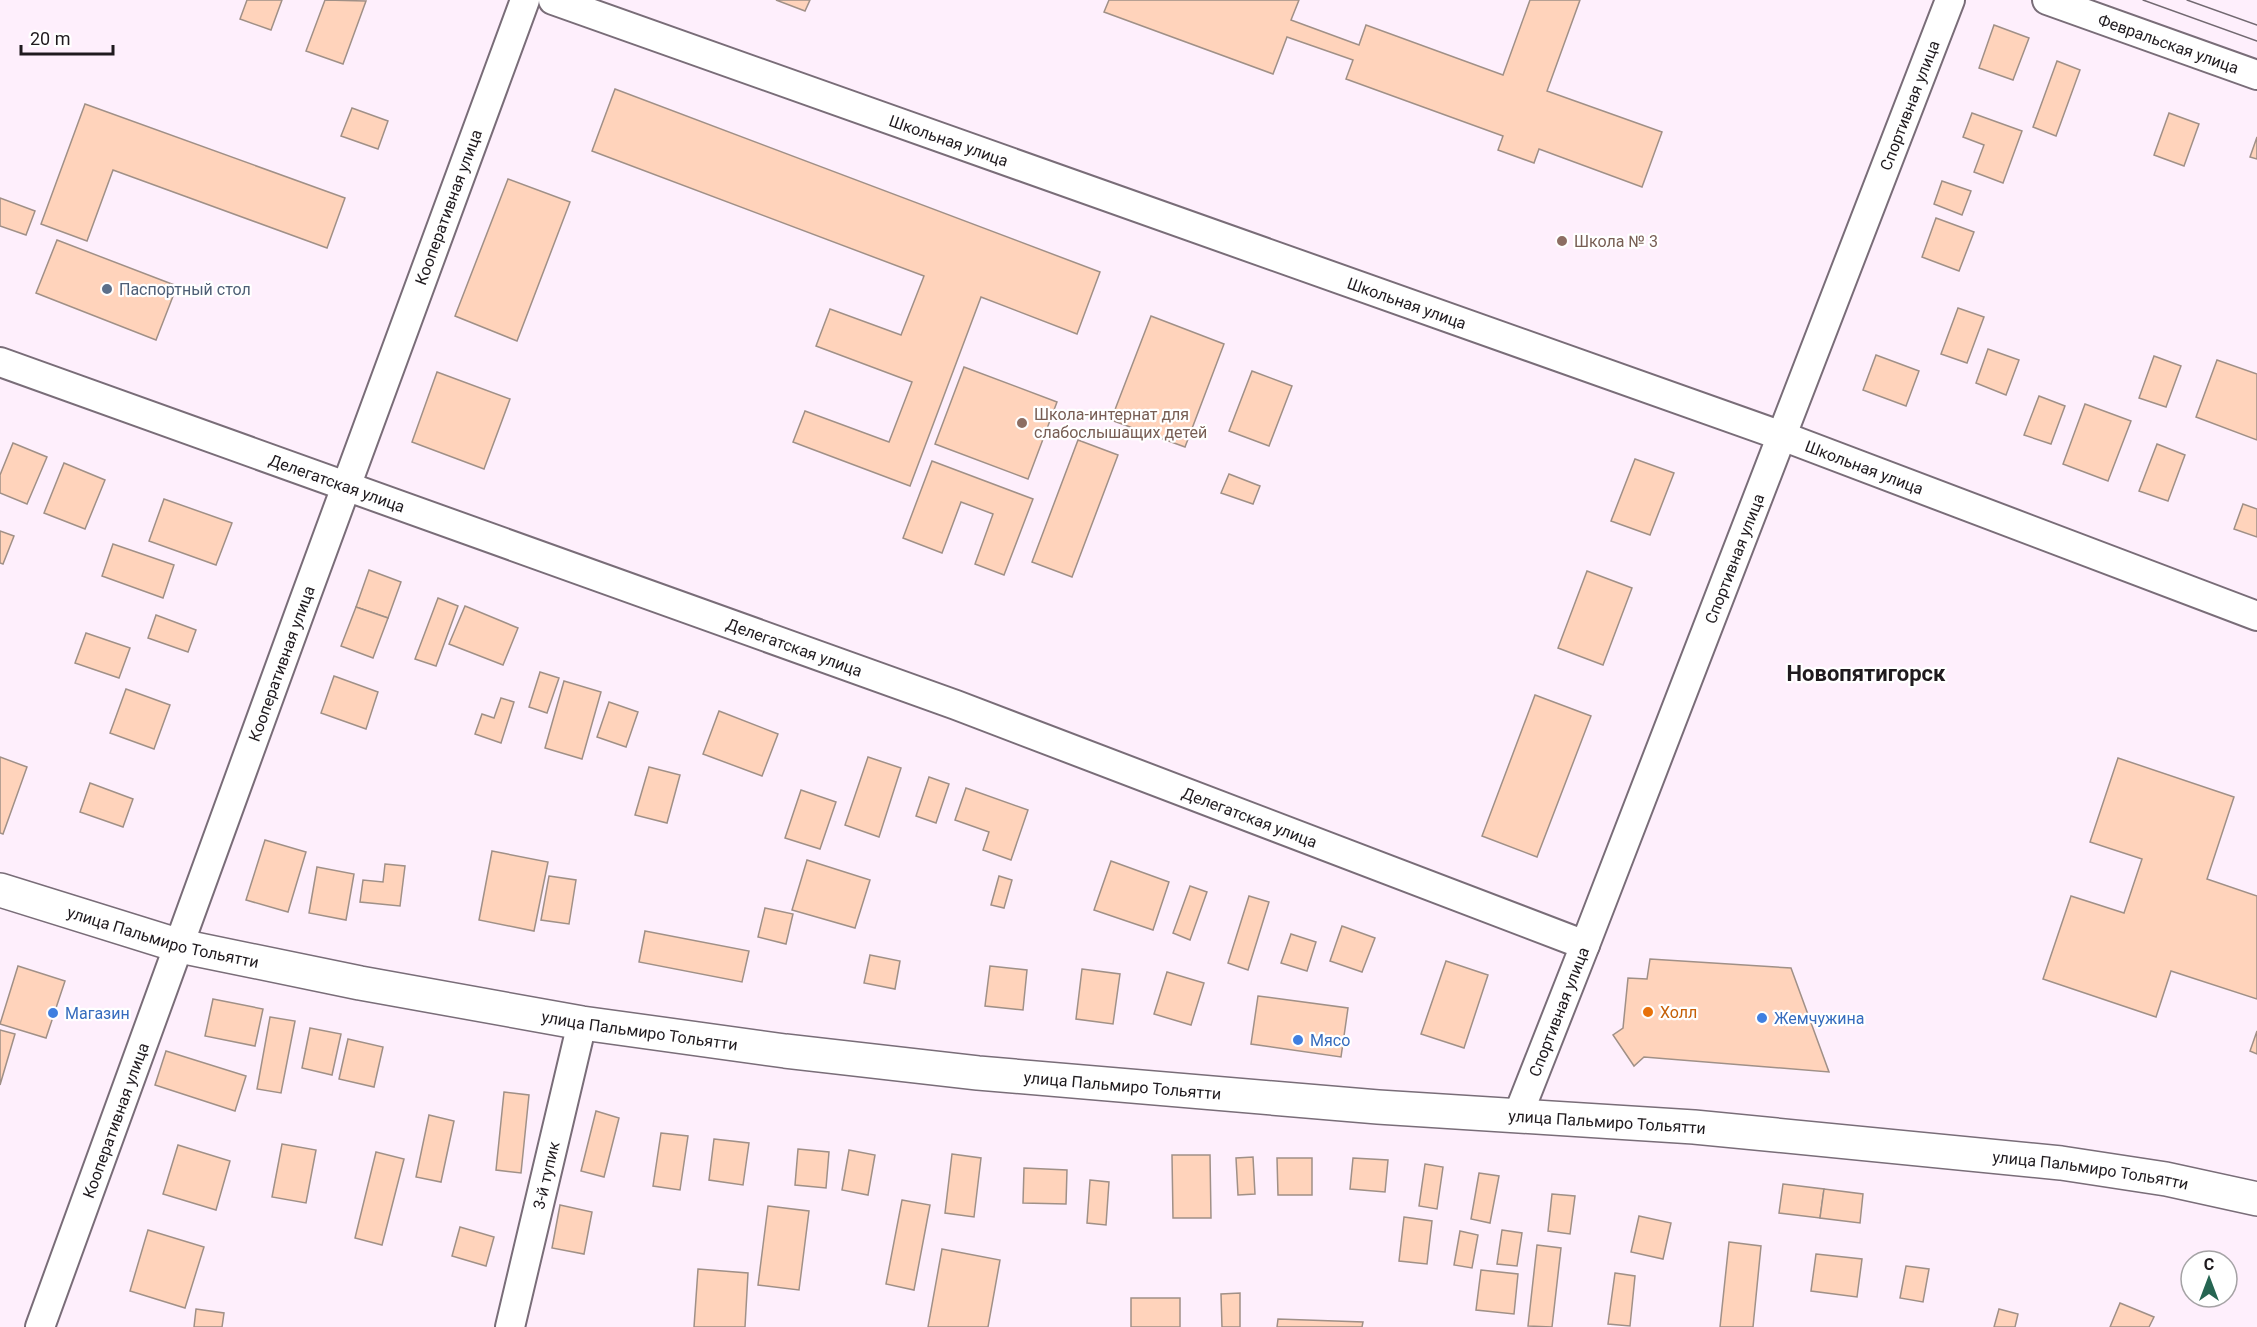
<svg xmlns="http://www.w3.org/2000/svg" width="2257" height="1327" font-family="Roboto,sans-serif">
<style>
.building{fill:#ffd3bb;stroke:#a09087;stroke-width:1.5}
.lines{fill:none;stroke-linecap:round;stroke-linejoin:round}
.minor-casing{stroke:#796d78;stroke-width:32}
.tertiary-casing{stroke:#796d78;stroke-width:36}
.minor{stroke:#fff;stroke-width:28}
.tertiary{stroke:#fff;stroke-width:33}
.tram{stroke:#726971;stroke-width:1.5}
.education-dot{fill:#8d6e63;stroke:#fff;stroke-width:2}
.service-dot{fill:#5c6f8a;stroke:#fff;stroke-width:2}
.food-dot{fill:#e8710a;stroke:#fff;stroke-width:2}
.shop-dot{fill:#3f7fe0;stroke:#fff;stroke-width:2}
.labels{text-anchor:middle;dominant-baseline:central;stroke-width:4.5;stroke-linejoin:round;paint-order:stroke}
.street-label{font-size:16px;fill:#1f1a1e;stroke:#fff}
.education-label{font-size:16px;fill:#785e54;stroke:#fff;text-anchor:start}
.service-label{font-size:16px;fill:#4e5e75;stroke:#fff;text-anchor:start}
.food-label{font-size:16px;fill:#c56008;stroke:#fff;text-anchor:start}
.shop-label{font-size:16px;fill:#366cbe;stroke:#fff;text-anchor:start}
.district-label{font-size:22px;font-weight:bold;fill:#1f1a1e;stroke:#fff}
</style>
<rect width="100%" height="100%" fill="#feeffc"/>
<!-- building -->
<g class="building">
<path d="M247,0h35l-11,30 -31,-11z"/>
<path d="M325,0l41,1 -23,63 -37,-13z"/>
<path d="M776,0h34l-5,11z"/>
<path d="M1109,0h190l-8,20 68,25 7,-20 137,50 27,-75h50l-33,91 115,41 -20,55 -103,-38 -5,14 -36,-13 5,-14 -157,-57 7,-19 -66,-23 -14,37 -169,-62z"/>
<path d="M1994,25l35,13 -16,42 -34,-12z"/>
<path d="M2057,61l23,9 -24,66 -23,-9z"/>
<path d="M615,89l485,183 -23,62 -96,-37 -71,189 -117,-44 12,-31 84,31 23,-60 -96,-36 14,-37 71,26 23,-59 -332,-125z"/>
<path d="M85,104l260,94 -18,50 -214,-78 -26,71 -46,-17z"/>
<path d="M352,108l36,13 -10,28 -37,-13z"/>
<path d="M1972,113l50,18 -19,52 -29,-11 10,-27 -21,-8z"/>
<path d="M2169,113l30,11 -15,42 -30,-11z"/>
<path d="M2257,137v22l-7,-2z"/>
<path d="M508,179l62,23 -53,139 -62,-25z"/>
<path d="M1942,181l29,10 -9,24 -28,-11z"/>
<path d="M0,198l35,13 -9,24 -26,-9z"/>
<path d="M1936,218l38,14 -15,39 -37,-14z"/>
<path d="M57,240l120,46 -21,54 -120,-47z"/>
<path d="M1958,308l26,9 -17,46 -26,-9z"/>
<path d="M1151,316l73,28 -39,103 -74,-27z"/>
<path d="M1988,349l31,11 -13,35 -30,-12z"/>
<path d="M1876,355l43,16 -13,35 -43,-16z"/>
<path d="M2154,356l27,10 -15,41 -27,-9z"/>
<path d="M2217,360l40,14v66l-61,-23z"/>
<path d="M964,367l93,35 -29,77 -93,-35z"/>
<path d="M1252,371l40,15 -23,60 -40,-15z"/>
<path d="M437,372l73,27 -26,70 -72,-27z"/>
<path d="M2039,396l26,10 -14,38 -27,-9z"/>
<path d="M2085,404l46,17 -23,60 -45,-17z"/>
<path d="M1078,440l40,15 -46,122 -40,-15z"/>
<path d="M13,443l34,14 -20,47 -27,-11v-18z"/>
<path d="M2157,444l28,11 -17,46 -29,-10z"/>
<path d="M1635,459l39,14 -24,62 -39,-14z"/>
<path d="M932,461l101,38 -29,76 -29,-11 18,-50 -32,-12 -19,51 -39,-15z"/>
<path d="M64,463l41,17 -20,49 -41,-16z"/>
<path d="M1229,474l31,12 -7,18 -32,-11z"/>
<path d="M164,499l68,24 -16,42 -67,-24z"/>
<path d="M2243,504l14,5v28l-23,-8z"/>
<path d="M0,531l14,5 -11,28 -3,-1z"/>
<path d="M113,544l61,21 -11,33 -61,-22z"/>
<path d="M369,570l32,12 -13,36 -32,-11z"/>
<path d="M1587,571l45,17 -29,77 -45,-17z"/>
<path d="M438,598l20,8 -22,60 -21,-7z"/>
<path d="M465,606l53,22 -15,37 -54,-21z"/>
<path d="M356,607l32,11 -15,40 -32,-12z"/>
<path d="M156,615l40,15 -8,22 -40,-14z"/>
<path d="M86,633l44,15 -11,30 -44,-15z"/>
<path d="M540,672l19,6 -12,35 -18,-6z"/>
<path d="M334,676l44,16 -12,37 -45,-16z"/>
<path d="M564,681l37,11 -19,67 -37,-11z"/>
<path d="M126,689l44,16 -16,44 -44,-16z"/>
<path d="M1535,695l56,21 -54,141 -55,-21z"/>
<path d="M501,698l13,4 -13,41 -26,-9 7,-20 12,4z"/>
<path d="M609,702l29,10 -12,35 -29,-10z"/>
<path d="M719,711l59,23 -16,42 -59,-22z"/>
<path d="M0,757l27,10 -24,67 -3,-1z"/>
<path d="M868,757l33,11 -22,69 -34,-12z"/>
<path d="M2118,758l116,39 -27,82 50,17v103l-86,-28 -15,46 -113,-38 28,-83 53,17 18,-54 -52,-17z"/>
<path d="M649,767l31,8 -13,48 -32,-8z"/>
<path d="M929,777l20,7 -13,39 -20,-7z"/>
<path d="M90,783l43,16 -10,28 -43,-15z"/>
<path d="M966,788l62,22 -17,50 -28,-10 6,-18 -34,-12z"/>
<path d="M801,790l35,12 -16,47 -35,-11z"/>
<path d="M265,840l41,12 -18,60 -42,-12z"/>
<path d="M492,851l56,11 -14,69 -55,-11z"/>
<path d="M807,860l63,20 -15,48 -63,-18z"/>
<path d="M1111,861l58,21 -16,48 -59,-20z"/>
<path d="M385,864l20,2 -5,40 -40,-4 3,-22 20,2z"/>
<path d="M317,867l37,7 -8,46 -37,-7z"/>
<path d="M549,876l27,4 -7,44 -28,-4z"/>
<path d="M999,876l13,4 -8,28 -13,-3z"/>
<path d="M1190,886l17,6 -17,48 -17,-7z"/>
<path d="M1249,896l20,6 -21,68 -20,-7z"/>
<path d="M765,908l28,6 -7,30 -28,-7z"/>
<path d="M1342,926l33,12 -13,34 -32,-11z"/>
<path d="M645,931l104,20 -7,31 -103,-20z"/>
<path d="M1291,934l25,8 -9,29 -26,-8z"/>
<path d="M870,955l30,6 -5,28 -31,-6z"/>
<path d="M1650,959l141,9 38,104 -185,-15 -10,9 -21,-31 10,-7 5,-50 19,1z"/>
<path d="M1446,961l42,14 -24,73 -43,-14z"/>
<path d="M18,966l47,15 -19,57 -46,-14z"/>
<path d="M990,966l37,4 -4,40 -38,-4z"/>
<path d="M1082,969l38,5 -7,50 -37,-5z"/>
<path d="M1167,972l37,11 -13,42 -37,-11z"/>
<path d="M1258,996l90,12 -7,49 -90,-13z"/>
<path d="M213,999l50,10 -8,37 -50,-10z"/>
<path d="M270,1017l25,4 -14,72 -24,-4z"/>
<path d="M310,1028l31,6 -9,41 -30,-7z"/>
<path d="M0,1030l15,4 -15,51z"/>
<path d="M2257,1031v23l-7,-3z"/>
<path d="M348,1039l35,8 -9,40 -35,-8z"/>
<path d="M166,1051l80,25 -11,35 -80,-26z"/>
<path d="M504,1092l25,3 -8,78 -25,-3z"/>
<path d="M596,1111l23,7 -15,59 -23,-6z"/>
<path d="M429,1115l25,6 -13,61 -25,-5z"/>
<path d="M661,1133l27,3 -8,54 -27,-4z"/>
<path d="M714,1139l35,4 -6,42 -34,-5z"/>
<path d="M282,1144l34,6 -10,53 -34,-6z"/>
<path d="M178,1145l52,16 -14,49 -53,-16z"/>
<path d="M798,1149l31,3 -3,36 -31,-3z"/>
<path d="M849,1150l26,5 -7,40 -26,-5z"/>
<path d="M376,1152l28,7 -22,86 -27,-7z"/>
<path d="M952,1154l29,4 -7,59 -29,-4z"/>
<path d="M1172,1155h38l1,63h-38z"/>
<path d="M1253,1157l2,37 -17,1 -2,-37z"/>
<path d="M1277,1158h35v37h-34z"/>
<path d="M1353,1158l35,2 -3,32 -35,-3z"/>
<path d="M1425,1164l18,3 -6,42 -18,-3z"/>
<path d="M1024,1168l43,2 -1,34 -43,-1z"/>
<path d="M1479,1173l20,3 -9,47 -19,-4z"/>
<path d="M1090,1180l19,2 -3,43 -19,-2z"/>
<path d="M1783,1184l41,5 -4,29 -41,-5z"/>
<path d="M1824,1189l39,5 -3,29 -40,-5z"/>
<path d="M1552,1194l23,2 -5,38 -22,-3z"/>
<path d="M902,1200l28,5 -16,85 -28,-6z"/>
<path d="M560,1205l32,7 -8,42 -32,-6z"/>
<path d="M768,1206l41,5 -10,79 -41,-5z"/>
<path d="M1639,1216l32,7 -8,36 -32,-7z"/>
<path d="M1404,1217l28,4 -5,43 -28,-3z"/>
<path d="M460,1227l34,10 -8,29 -34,-10z"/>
<path d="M148,1230l56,17 -19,61 -55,-17z"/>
<path d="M1502,1230l20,3 -5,33 -20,-2z"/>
<path d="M1460,1231l18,4 -6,33 -18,-3z"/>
<path d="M1729,1242l32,4 -8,81h-33z"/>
<path d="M1537,1245l24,3 -9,79 -24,-1z"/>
<path d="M942,1249l58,11 -12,67h-60z"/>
<path d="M1816,1254l46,5 -5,38 -46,-6z"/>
<path d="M1906,1266l23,3 -6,33 -23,-4z"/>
<path d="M698,1269l50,4 -3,54h-51z"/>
<path d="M1481,1270l37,4 -4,40 -38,-4z"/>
<path d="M1615,1273l20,3 -5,50 -22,-2z"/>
<path d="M1240,1293v34h-18l-1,-33z"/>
<rect x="1131" y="1298" width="49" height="29"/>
<path d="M2120,1303l34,14 -5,10h-39z"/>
<path d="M196,1309l28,4 -2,14h-28z"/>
<path d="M1999,1309l19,5 -3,13h-21z"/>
<path d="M1278,1319l85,3 -1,5h-85z"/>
</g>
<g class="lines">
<!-- minor casing -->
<g class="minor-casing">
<g id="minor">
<path id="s1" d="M553,0l1229,436 475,180"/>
<path id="s2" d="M2047,0l210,75"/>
<path id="s3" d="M0,362l956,343 629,240"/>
<path id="s4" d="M1518,1115l67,-170 365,-945"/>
<path id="s5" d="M40,1327c162,-442 320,-886 485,-1327"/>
<path id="s6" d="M510,1327l72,-304"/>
</g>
</g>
<!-- tertiary casing -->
<g class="tertiary-casing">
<g id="tertiary">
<path id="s7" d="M0,890l180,56 180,37 222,40 203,28 193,22 400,34 316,20 367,36 105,16 91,20"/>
</g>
</g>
<!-- minor -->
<use href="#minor" class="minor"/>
<!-- tertiary -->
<use href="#tertiary" class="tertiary"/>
<!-- tram -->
<g class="tram">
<path d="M2143,0l114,41"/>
<path d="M2187,0l70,25"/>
</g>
</g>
<!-- markers -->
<g class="education-dot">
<circle cx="1562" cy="241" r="6"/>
<circle cx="1022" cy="423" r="6"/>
</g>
<circle class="service-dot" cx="107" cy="289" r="6"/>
<circle class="food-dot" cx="1648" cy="1012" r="6"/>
<g class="shop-dot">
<circle cx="53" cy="1013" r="6"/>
<circle cx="1762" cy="1018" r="6"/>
<circle cx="1298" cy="1040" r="6"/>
</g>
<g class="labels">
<!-- street labels -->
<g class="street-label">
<text stroke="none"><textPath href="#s2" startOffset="129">Февральская улица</textPath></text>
<text stroke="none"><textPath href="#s4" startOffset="1083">Спортивная улица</textPath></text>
<text stroke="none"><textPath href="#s1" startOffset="420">Школьная улица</textPath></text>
<text stroke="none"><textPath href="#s5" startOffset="1192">Кооперативная улица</textPath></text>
<text stroke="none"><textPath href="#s1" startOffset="906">Школьная улица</textPath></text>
<text stroke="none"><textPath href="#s1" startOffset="1392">Школьная улица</textPath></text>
<text stroke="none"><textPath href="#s3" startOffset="358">Делегатская улица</textPath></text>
<text stroke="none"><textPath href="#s4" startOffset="597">Спортивная улица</textPath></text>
<text stroke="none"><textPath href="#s3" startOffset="844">Делегатская улица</textPath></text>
<text stroke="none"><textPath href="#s5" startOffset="706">Кооперативная улица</textPath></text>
<text stroke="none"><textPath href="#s3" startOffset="1330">Делегатская улица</textPath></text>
<text stroke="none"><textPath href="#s7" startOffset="170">улица Пальмиро Тольятти</textPath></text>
<text stroke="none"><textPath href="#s4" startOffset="111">Спортивная улица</textPath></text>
<text stroke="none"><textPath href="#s7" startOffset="656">улица Пальмиро Тольятти</textPath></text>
<text stroke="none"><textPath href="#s7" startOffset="1142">улица Пальмиро Тольятти</textPath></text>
<text stroke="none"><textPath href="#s5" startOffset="220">Кооперативная улица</textPath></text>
<text stroke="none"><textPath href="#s7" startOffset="1628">улица Пальмиро Тольятти</textPath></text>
<text stroke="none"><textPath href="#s7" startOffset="2114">улица Пальмиро Тольятти</textPath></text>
<text stroke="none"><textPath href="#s6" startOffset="156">3-й тупик</textPath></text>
</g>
<!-- education labels -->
<g class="education-label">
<text x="1574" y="241">Школа № 3</text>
<text x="1034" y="414">Школа-интернат для<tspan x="1034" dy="18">слабослышащих детей</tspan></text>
</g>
<!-- service labels -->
<g class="service-label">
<text x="119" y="289">Паспортный стол</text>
</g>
<!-- food labels -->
<g class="food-label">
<text x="1660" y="1012">Холл</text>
</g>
<!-- shop labels -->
<g class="shop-label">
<text x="65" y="1013">Магазин</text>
<text x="1774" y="1018">Жемчужина</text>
<text x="1310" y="1040">Мясо</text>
</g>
<!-- district labels -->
<g class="district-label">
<text x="1866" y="673">Новопятигорск</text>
</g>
</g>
<!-- north arrow -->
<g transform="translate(2209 1279)"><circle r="28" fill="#ffffff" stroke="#a5a3a5" stroke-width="1.5"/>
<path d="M0-4.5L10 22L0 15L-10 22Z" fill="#266552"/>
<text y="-9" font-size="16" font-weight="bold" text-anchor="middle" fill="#1f1a1e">С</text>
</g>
<!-- scale -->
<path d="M21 45v9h92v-9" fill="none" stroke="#1f1a1e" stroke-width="3"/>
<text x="30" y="45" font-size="18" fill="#1f1a1e" stroke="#ffffff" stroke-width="4.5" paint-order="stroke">20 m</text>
</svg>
